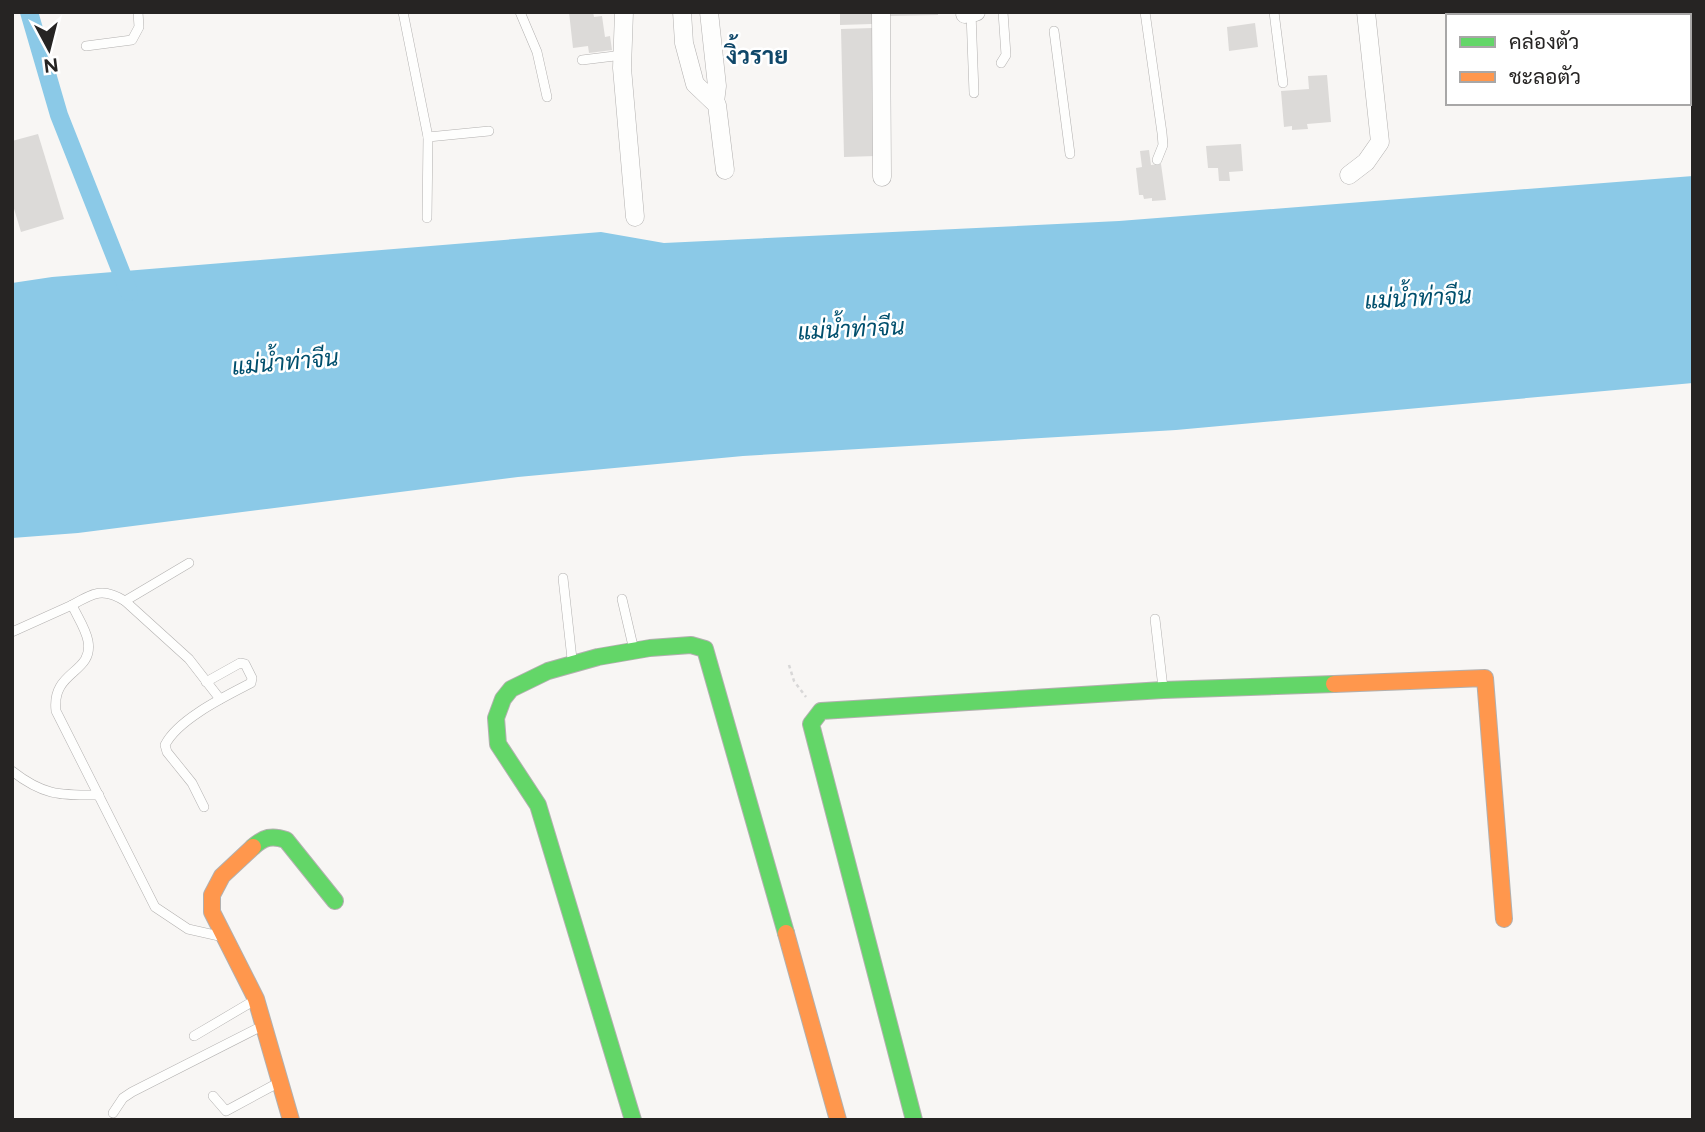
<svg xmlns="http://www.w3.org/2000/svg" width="1705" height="1132" font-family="Figtree,Sarabun,sans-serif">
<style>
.water{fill:#8bc9e7}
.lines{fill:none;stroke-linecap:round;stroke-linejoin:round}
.canal{stroke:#8bc9e7;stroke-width:18}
.building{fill:#dcdad8}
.lane-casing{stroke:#b2b0af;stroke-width:10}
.street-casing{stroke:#b2b0af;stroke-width:19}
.fast-casing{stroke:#b2b0af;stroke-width:18}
.slow-casing{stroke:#b2b0af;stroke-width:18}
.path{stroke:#d8d7d7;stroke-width:2.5;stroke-dasharray:3.5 3.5;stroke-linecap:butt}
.lane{stroke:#fefefd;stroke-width:9}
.street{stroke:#fefefd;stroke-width:18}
.fast{stroke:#63d668;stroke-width:16}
.slow{stroke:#ff974d;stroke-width:16}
.labels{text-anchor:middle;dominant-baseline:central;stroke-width:5;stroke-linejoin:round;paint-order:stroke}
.water-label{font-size:23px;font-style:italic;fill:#004f6d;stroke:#fff}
.quarter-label{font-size:24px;font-weight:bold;fill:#0f4769;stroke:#fff}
</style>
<rect width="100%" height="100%" fill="#f8f6f4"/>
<!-- water -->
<path class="water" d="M1693,176v207l-517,47 -433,26 -225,21 -440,56 -66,5v-255l40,-6 549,-45 63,11 455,-22z"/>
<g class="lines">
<!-- canal -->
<path class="canal" d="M29,12l30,103 70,177"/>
</g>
<!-- building -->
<g class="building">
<path d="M569,12h24l1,5 8,-1 3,21 5,-1 2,14 -23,3 -1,-7 -15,2z"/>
<path d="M840,12h32v12l-32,1z"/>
<path d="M890,12h48v3l-48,1z"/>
<path d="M1255,23l3,24 -29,4 -2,-24z"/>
<path d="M873,28l3,128 -32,1 -3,-128z"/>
<path d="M1327,75l4,47 -24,2 1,5 -16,1v-4l-8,1 -3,-36 28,-2 -1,-13z"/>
<path d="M38,134l26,85 -43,13 -9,-30v-61z"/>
<path d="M1241,144l2,27 -14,1 1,9h-11l-1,-13h-10l-2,-22z"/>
<path d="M1149,150l2,15 10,-1 5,36 -14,1v-3l-8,1 -1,-4h-4l-3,-27 6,-1 -2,-16z"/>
</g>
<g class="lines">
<!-- lane casing -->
<g class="lane-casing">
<g id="lane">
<path d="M403,12l25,125 -1,81"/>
<path d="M520,12l17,40 10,45"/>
<path d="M1145,12l17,121 1,12 -6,15"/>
<path d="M1274,12l9,71"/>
<path d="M1455,12v4"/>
<path d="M1553,12v4"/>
<path d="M1590,12l1,4"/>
<path d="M971,13l3,80"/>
<path d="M1054,31l16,123"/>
<path d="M86,46l46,-6 7,-13 -1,-15"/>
<path d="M582,60l41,-5"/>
<path d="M1001,63l5,-8 -3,-43"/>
<path d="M428,137l61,-6"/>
<path d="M563,578l9,81"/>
<path d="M622,599l11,47"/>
<path d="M125,601l64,-38"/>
<path d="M1155,619l8,69"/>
<path d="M12,632l60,-27"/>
<path d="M12,771c32,25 48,24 87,24"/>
<path d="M204,807l-12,-24 -25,-31 -2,-7c13,-26 61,-49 86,-62l1,-5 -7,-14 -5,-1 -34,19"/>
<path d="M219,936l-31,-7 -33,-22 -99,-196c-5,-41 38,-37 32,-70 -2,-12 -11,-25 -16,-36 21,-12 31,-18 53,-4l64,58 31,40"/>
<path d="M194,1036l61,-36"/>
<path d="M213,1096l13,15 50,-27"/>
<path d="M113,1113l10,-15 9,-6 128,-65"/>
</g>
</g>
<!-- street casing -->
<g class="street-casing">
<g id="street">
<path d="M624,12l-2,56 13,149"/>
<path d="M682,12l2,31 11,41 22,21 8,65"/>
<path d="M709,12l8,74 -2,16"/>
<path d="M881,12l1,165"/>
<path d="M965,14l11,-2"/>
<path d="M1349,175l17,-13 14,-20 -14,-130"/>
</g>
</g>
<!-- fast casing -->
<g class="fast-casing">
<g id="fast">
<path d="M253,847c11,-10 19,-12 33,-7l49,61"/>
<path d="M633,1120l-95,-315 -40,-61 -2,-26 7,-19 8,-10 37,-18 50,-14 52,-9 41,-3 14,4 81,284"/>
<path d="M914,1120l-103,-396 10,-13 342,-21 171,-6"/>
</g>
</g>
<!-- slow casing -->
<g class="slow-casing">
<g id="slow">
<path d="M1334,684l151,-6 19,241"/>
<path d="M253,847l-31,29 -10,19v17l44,87 35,121"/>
<path d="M786,933l52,187"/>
</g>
</g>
<!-- path -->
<path class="path" d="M789,665l5,16 12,16"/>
<!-- lane -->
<use href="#lane" class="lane"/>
<!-- street -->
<use href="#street" class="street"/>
<!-- fast -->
<use href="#fast" class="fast"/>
<!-- slow -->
<use href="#slow" class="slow"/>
</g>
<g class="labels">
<!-- water labels -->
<g class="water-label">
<text transform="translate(1418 298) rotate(-3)">แม่น้ำท่าจีน</text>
<text transform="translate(851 329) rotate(-3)">แม่น้ำท่าจีน</text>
<text transform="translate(285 362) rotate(-5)">แม่น้ำท่าจีน</text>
</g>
<!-- quarter labels -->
<g class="quarter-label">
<text x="757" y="55">งิ้วราย</text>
</g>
</g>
<!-- border -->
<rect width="1705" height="1132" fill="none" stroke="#262423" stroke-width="28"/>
<!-- legend -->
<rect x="1446" y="14" width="245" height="91" fill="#ffffff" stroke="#a8a7a7" stroke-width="2"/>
<rect x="1460" y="37" width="35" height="10" fill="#63d668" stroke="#a8a7a7" stroke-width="2"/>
<text x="1509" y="49" font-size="21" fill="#262423">คล่องตัว</text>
<rect x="1460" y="72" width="35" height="10" fill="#ff974d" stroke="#a8a7a7" stroke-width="2"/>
<text x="1509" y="84" font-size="21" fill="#262423">ชะลอตัว</text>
<!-- north arrow -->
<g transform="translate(49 49) rotate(173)" stroke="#ffffff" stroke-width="5" paint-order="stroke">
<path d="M0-5L12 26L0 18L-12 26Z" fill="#262423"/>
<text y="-10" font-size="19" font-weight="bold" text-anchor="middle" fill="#262423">N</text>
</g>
</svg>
